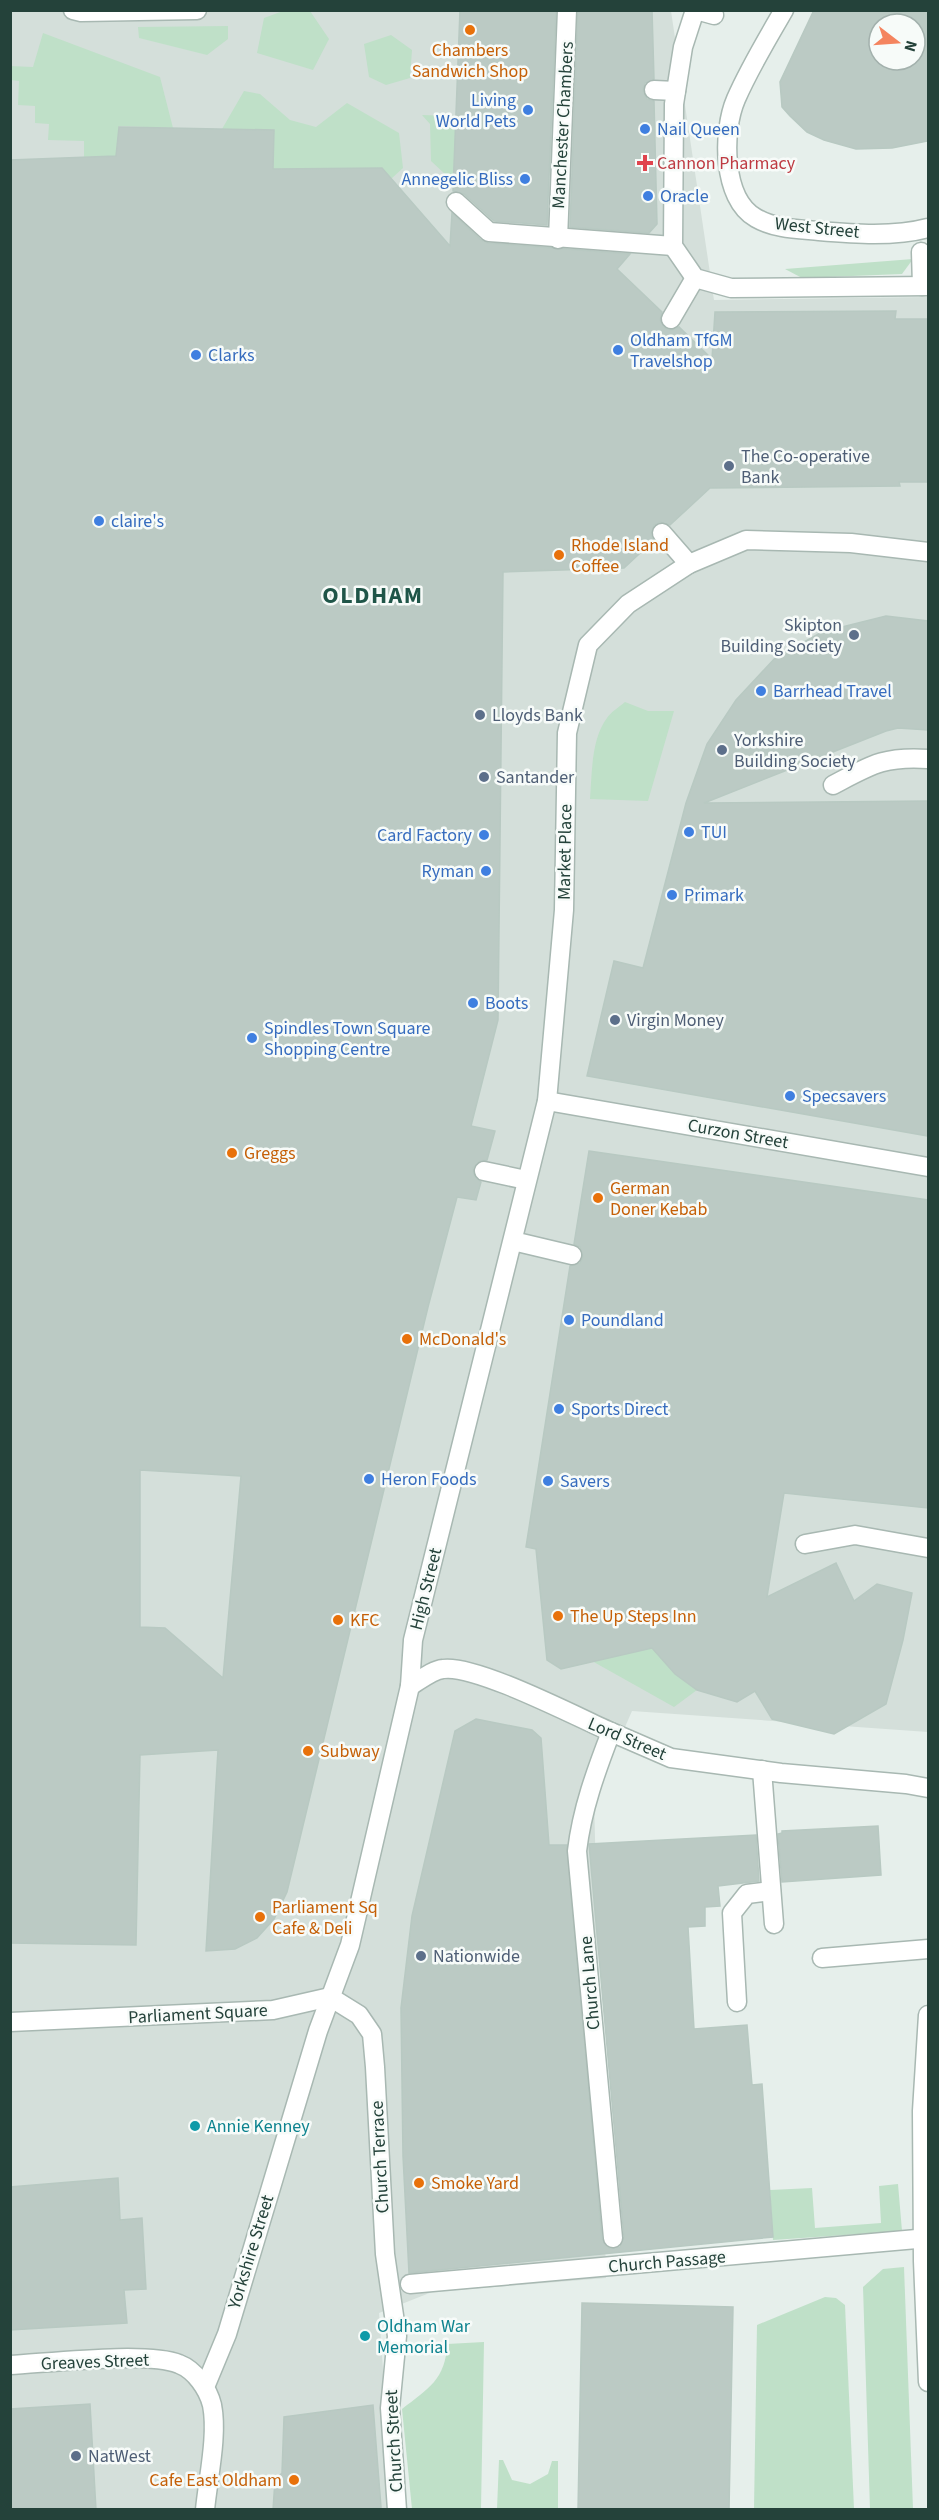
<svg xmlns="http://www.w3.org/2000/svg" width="939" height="2520" font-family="'Source Sans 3',sans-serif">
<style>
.built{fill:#d4dfda}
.green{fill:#bfe0c8}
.building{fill:#bbcac4;stroke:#b8c9c2;stroke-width:1.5;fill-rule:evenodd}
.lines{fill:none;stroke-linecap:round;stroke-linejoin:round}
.service-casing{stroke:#a8b8b2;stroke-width:21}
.pedestrian-casing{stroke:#a8b8b2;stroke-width:21}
.minor-casing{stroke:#a8b8b2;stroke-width:21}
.service{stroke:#fff;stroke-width:18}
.pedestrian{stroke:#fff;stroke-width:18}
.minor{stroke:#fff;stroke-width:18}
.food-dot{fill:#e8710a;stroke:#f7fbf9;stroke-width:2}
.shop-dot{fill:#3f7fe0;stroke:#f7fbf9;stroke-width:2}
.health-dot{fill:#e0444e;stroke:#f7fbf9;stroke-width:2}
.service-dot{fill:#5c6f8a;stroke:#f7fbf9;stroke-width:2}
.culture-dot{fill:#0f9aa8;stroke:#f7fbf9;stroke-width:2}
.labels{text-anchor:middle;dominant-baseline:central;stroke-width:5;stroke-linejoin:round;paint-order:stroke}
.food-label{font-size:18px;fill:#c56008;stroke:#f7fbf9;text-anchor:start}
.shop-label{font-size:18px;fill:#366cbe;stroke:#f7fbf9;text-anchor:start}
.street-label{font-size:18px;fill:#24423a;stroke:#f7fbf9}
.health-label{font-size:18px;fill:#be3a42;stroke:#f7fbf9;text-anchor:start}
.service-label{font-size:18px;fill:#4e5e75;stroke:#f7fbf9;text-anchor:start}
.culture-label{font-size:18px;fill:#0d838f;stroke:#f7fbf9;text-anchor:start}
.district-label{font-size:24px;font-weight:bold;letter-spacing:1.5px;fill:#1f5548;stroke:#f7fbf9}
</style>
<rect width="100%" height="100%" fill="#e6efeb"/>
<!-- built -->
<path class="built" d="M11,11h660l43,289 214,-3v1435l-296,-21 -38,87 12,480 -174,14 -53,21 14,196 -382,1z"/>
<!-- green -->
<g class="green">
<path d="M283,11h27l19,28 -16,31 -56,-17 7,-35z"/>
<path d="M228,26v13l-21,16 -68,-17 -1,-11z"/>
<path d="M43,33l117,44 13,51 -54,-2 -3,30 -32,1v-16l-36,-1 1,-16 -14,-1v-17l-17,-1 1,-24 -8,-1 -1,-14 23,1z"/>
<path d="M391,35l21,15 -2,28 -24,7 -17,-8 -5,-33z"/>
<path d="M244,91l16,3 30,26 26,7 31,-24 52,30 4,35 -12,11 -118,-10 1,-39 -52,-1z"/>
<path d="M422,115l34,1 -2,55 10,10 -5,6 -28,-26 -1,-37z"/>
<path d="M913,259l-11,15 -100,4 -17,-9z"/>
<path d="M625,702l23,9h26l-26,90 -58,-2c2,-25 1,-60 17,-81 4,-6 12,-11 18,-16z"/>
<path d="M658,1647c7,21 22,30 39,43l-23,17 -82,-46z"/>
<path d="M898,2184l4,47 -129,9 -3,-50 42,-2 3,40 66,-5 -2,-37z"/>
<path d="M904,2267l9,242h-43l-7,-222 20,-18z"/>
<path d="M825,2297l11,1 9,7 9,204h-100l3,-184z"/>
<path d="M484,2342l-3,167h-69l-10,-100c26,-20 44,-30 45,-65z"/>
<path d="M499,2460h4l9,20 18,4 18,-10 4,-13h6v48h-61z"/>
</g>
<!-- building -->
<g class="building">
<path d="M460,10h96l-9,215 -53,-4 -30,-27 -11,-3z"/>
<path d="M578,10h74l2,69 -9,4 -2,7 4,9 7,2 3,123 -8,9 -79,-6z"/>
<path d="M814,10h114v131l-36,7 -36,1 -32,-9 -17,-8 -17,-16 -8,-9 -2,-25zM879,24h36v36h-36z"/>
<path d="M119,127l155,3 -1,39 109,-1 68,78 2,-33 29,27 7,3 142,11 -13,15 45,43 -2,8 5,8 7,2 7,-3 33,32 3,-47 181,-1 -1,8h33v163h-29l1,4 -190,2 -40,37 -10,-3 -6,3 -3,10 3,5 -30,28 -121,4 -5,448 -27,106 24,5 -8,29 -7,1 -7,7 1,7 7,7 -5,18 -19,-3 -29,110 -141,585 -13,27 -17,19 -22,11 -29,2 12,-201 -78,5 -4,190 -126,-2v-1783l106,-4zM140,1470l101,6 -18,202 -58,-50 -25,-1z"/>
<path d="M886,616l42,5v109l-30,-2 -12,3 -182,72 224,-2v335l-341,-60 27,-115 29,7 43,-165 21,-59 29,-44 39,-42 47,-26z"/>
<path d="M589,1151l339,49v308l-144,-15 -17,104 69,-34 18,38 23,-17 35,9 -9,47 -17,64 -52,30 -62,-15 -17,-28 -18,11 -40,-12 -22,-16 -23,-26 -91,21 -14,-9 -11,-111 -10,-2 44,-281 10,-3 3,-6 -3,-10 -6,-3z"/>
<path d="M476,1719l56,11 9,8 8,107h18l35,394 7,9 11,-1 4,-10 -35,-393 167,-9 3,46 -41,5 2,20 -15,1v19l-17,1 6,102 53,-4 5,60 10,-1 11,153 -364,36 -6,-117 -2,-148 11,-92 43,-185z"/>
<path d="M878,1826l3,49 -99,7 -4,-48 4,-1v-2z"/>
<path d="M118,2178l2,42 22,-2 4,71 -22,1 3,33 -117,7v-143z"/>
<path d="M582,2303l151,4 -4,203h-151z"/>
<path d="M90,2404l6,106h-86v-101z"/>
<path d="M373,2405l8,102 -21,3h-87l2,-30 7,-7 2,-56z"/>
</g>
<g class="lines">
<!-- service casing -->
<g class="service-casing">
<g id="service">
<path d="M784,10c-17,29 -35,59 -48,89 -14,32 -14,100 20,119 19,11 42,11 63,13 35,3 75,6 109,-3"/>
<path d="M833,785c38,-20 51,-29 95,-26"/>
<path d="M805,1544l50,-9 73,13"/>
<path d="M762,1770l12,154"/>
<path d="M822,1958l106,-9"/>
<path d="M737,2002l-5,-89 15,-19 24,-3"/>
</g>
</g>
<!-- pedestrian casing -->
<g class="pedestrian-casing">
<g id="pedestrian">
<path d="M73,10l8,2 116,-2"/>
<path d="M695,10l-12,37 -9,57 -1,142 22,32 36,10 197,-2"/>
<path d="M696,10l18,5"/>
<path d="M654,90l22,1"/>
<path d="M456,202l33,30 184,14"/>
<path d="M558,239l9,-229"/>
<path d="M921,252l1,34"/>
<path d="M671,319l24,-41"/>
<path d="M662,533l27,31"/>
<path d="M547,1101l381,66"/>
<path d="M484,1171l42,9"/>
<path d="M513,1241l59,14"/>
<path d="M410,1686c9,-5 22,-16 33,-17 32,-5 134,48 168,63"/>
<path d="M928,2015l-6,96 1,150 5,121"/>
<path d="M10,2022l263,-12 57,-13"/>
<path d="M410,2284l518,-46"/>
<path d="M205,2387l22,-53 91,-303 32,-86 60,-259 3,-46 134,-539 17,-191 3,-177 21,-88 40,-41 61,-40 57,-24 105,3 77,9"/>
</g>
</g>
<!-- minor casing -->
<g class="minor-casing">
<g id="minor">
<path d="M330,1997l29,18 13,19 3,33 10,187 12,82 -7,72 7,102"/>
<path d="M613,2238l-36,-387c5,-42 19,-80 34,-119l60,26 110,15 125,11 22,4"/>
<path d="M10,2365c38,-2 137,-14 169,-1 16,6 29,25 33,41 6,30 -4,73 -7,105"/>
</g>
</g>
<!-- service -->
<use href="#service" class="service"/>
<!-- pedestrian -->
<use href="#pedestrian" class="pedestrian"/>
<!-- minor -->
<use href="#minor" class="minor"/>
</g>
<!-- markers -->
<g class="food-dot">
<circle cx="470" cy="30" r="6"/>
<circle cx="559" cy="555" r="6"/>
<circle cx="232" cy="1153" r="6"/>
<circle cx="598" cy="1198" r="6"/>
<circle cx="407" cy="1339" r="6"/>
<circle cx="558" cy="1616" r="6"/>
<circle cx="338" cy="1620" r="6"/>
<circle cx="308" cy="1751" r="6"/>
<circle cx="260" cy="1917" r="6"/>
<circle cx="419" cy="2183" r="6"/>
<circle cx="294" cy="2480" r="6"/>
</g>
<g class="shop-dot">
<circle cx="528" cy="110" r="6"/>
<circle cx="645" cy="129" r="6"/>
<circle cx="525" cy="179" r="6"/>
<circle cx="648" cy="196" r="6"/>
<circle cx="618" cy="350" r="6"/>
<circle cx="196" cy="355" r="6"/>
<circle cx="99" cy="521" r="6"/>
<circle cx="761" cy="691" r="6"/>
<circle cx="689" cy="832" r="6"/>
<circle cx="484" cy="835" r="6"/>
<circle cx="486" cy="871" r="6"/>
<circle cx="672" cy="895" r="6"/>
<circle cx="473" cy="1003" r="6"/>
<circle cx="252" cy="1038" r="6"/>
<circle cx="790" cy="1096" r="6"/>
<circle cx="569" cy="1320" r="6"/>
<circle cx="559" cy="1409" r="6"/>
<circle cx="369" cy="1479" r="6"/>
<circle cx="548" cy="1481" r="6"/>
</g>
<path class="health-dot" d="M642 154h6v6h6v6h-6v6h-6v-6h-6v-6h6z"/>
<g class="service-dot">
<circle cx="729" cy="466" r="6"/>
<circle cx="854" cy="635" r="6"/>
<circle cx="480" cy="715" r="6"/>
<circle cx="722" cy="750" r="6"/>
<circle cx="484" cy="777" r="6"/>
<circle cx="615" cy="1020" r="6"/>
<circle cx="421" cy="1956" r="6"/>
<circle cx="76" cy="2456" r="6"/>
</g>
<g class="culture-dot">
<circle cx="195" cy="2126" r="6"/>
<circle cx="365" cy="2336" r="6"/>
</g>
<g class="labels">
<!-- food labels -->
<g class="food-label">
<text x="470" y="50" text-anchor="middle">Chambers<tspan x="470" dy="21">Sandwich Shop</tspan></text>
<text x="571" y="545">Rhode Island<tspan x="571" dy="21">Coffee</tspan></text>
<text x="244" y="1153">Greggs</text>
<text x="610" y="1188">German<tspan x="610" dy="21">Doner Kebab</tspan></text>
<text x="419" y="1339">McDonald's</text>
<text x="570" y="1616">The Up Steps Inn</text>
<text x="350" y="1620">KFC</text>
<text x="320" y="1751">Subway</text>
<text x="272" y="1907">Parliament Sq<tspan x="272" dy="21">Cafe &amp; Deli</tspan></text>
<text x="431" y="2183">Smoke Yard</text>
<text x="282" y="2480" text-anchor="end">Cafe East Oldham</text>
</g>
<!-- shop labels -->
<g class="shop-label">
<text x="516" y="100" text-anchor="end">Living<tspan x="516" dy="21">World Pets</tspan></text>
<text x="657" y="129">Nail Queen</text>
<text x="513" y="179" text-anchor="end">Annegelic Bliss</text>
<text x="660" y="196">Oracle</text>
<text x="630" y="340">Oldham TfGM<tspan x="630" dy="21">Travelshop</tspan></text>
<text x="208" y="355">Clarks</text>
<text x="111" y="521">claire's</text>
<text x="773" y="691">Barrhead Travel</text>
<text x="701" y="832">TUI</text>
<text x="472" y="835" text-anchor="end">Card Factory</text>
<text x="474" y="871" text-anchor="end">Ryman</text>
<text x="684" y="895">Primark</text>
<text x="485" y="1003">Boots</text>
<text x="264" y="1028">Spindles Town Square<tspan x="264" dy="21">Shopping Centre</tspan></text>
<text x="802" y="1096">Specsavers</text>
<text x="581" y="1320">Poundland</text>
<text x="571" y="1409">Sports Direct</text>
<text x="381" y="1479">Heron Foods</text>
<text x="560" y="1481">Savers</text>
</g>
<!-- street labels -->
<g class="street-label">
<text transform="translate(563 125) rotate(-87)">Manchester Chambers</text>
<text transform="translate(817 228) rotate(6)">West Street</text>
<text transform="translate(565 852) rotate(-89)">Market Place</text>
<text transform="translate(738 1134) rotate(10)">Curzon Street</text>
<text transform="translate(426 1589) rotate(-76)">High Street</text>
<text transform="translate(627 1739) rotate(23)">Lord Street</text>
<text transform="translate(590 1983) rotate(-95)">Church Lane</text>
<text transform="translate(198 2014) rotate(-3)">Parliament Square</text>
<text transform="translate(380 2157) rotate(-93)">Church Terrace</text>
<text transform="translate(251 2252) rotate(-73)">Yorkshire Street</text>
<text transform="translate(667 2262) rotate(-5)">Church Passage</text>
<text transform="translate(95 2362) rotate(-2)">Greaves Street</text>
<text transform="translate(394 2441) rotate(-93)">Church Street</text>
</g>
<!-- health labels -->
<g class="health-label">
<text x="657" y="163">Cannon Pharmacy</text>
</g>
<!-- service labels -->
<g class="service-label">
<text x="741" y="456">The Co-operative<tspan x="741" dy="21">Bank</tspan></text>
<text x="842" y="625" text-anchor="end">Skipton<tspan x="842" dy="21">Building Society</tspan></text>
<text x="492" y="715">Lloyds Bank</text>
<text x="734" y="740">Yorkshire<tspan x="734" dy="21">Building Society</tspan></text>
<text x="496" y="777">Santander</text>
<text x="627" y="1020">Virgin Money</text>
<text x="433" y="1956">Nationwide</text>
<text x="88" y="2456">NatWest</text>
</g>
<!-- culture labels -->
<g class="culture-label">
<text x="207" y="2126">Annie Kenney</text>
<text x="377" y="2326">Oldham War<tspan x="377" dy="21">Memorial</tspan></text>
</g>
<!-- district labels -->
<g class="district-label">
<text x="373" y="595">OLDHAM</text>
</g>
</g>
<!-- border -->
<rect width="939" height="2520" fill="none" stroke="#24423a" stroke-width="24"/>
<!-- north arrow -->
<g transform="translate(897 42) rotate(107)"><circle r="28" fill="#f7fbf9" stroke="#a3b1ad" stroke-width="1.5"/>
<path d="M0-4.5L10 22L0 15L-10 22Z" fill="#f4845f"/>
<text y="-9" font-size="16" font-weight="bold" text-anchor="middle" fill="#24423a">N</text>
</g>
</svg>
